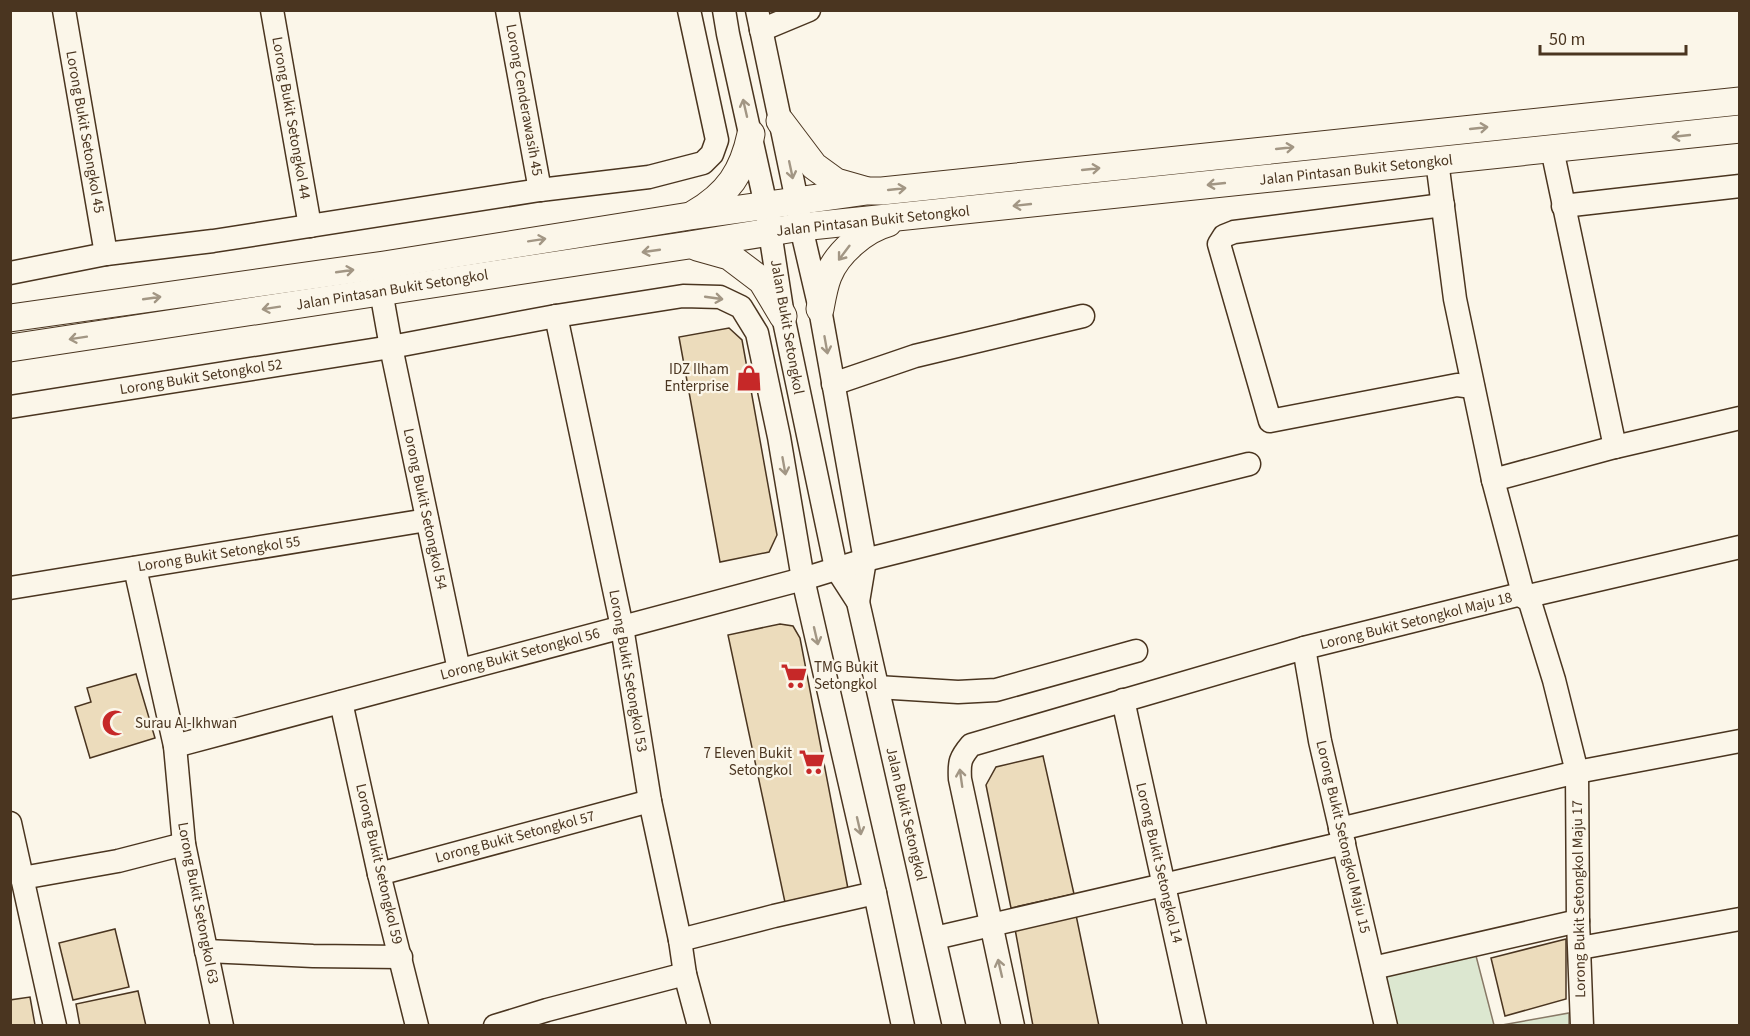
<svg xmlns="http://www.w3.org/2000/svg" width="1750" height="1036" font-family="'Source Sans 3',sans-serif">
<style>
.green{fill:#dce7d0;stroke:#887966;stroke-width:1.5}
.building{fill:#ecdcbc;stroke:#4a3520;stroke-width:1.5}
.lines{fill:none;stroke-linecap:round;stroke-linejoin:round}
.minor-casing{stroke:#4a3520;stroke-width:25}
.major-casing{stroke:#4a3520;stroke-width:29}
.minor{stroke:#fbf6e9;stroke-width:22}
.major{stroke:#fbf6e9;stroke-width:27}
.oneway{stroke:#a29684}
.labels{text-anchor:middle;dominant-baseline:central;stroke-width:4.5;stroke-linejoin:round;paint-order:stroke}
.street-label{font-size:15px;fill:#4a3520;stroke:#fbf6e9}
.poi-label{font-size:15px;fill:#4a3520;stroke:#fbf6e9;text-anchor:end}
</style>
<rect width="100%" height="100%" fill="#fbf6e9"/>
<!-- green -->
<g class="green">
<path d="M1475,952l19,73h-99l-12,-50z"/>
<path d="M1569,1013v12h-67z"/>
</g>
<!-- building -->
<g class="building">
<path d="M729,328l13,12 35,195 -8,17 -49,10 -41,-225z"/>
<path d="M780,624l13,2 7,12 49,256 -63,13 -58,-272z"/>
<path d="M136,674l19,64 -65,20 -15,-51 16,-5 -4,-14z"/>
<path d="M1043,756l31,138 -63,14 -25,-123 10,-18z"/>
<path d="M1076,915l23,111h-66l-18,-97z"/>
<path d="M115,929l14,58 -56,13 -14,-57z"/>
<path d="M1566,939v60l-61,17 -14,-58z"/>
<path d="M138,991l8,35h-66l-4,-22z"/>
<path d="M30,997l5,28 -25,1v-26z"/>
</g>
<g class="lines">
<!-- minor casing -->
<g class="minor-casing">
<g id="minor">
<path d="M64,10l42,244"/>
<path d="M272,10l38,216"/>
<path d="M507,10l33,180"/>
<path d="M724,10l4,24 38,172 17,110 53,252 22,34 96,424"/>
<path d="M757,10l40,191 4,26 19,82 45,251 -7,42"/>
<path d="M761,30l48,-20"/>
<path d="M1552,149l63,298"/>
<path d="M1437,161l18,138 38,181 31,117"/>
<path d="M1443,205l-209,27 -10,4 -5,8 51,177 187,-36 16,2"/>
<path d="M1563,206l177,-20"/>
<path d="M10,273l96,-19 107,-13 327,-51 109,-13 54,-14 9,-9 5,-14 -28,-130"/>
<path d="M381,291l10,56 68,323"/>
<path d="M556,316l66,311 28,174 30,139 5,34 14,52"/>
<path d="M833,384l82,-28 168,-40"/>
<path d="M10,407l381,-60 165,-31 127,-20 37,1 21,10 16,26 22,104 24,142 72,314 28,133"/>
<path d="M1493,480l122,-33 125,-29"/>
<path d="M135,568l40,178 9,98 38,182"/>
<path d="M10,588l417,-68"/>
<path d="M1524,597l216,-50"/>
<path d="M1304,648l16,93 66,285"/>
<path d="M877,687l81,5 38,-2 140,-39"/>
<path d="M1123,700l72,326"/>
<path d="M341,702l38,172 38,152"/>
<path d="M175,746l628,-167 62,-19 384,-96"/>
<path d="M10,823l45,203"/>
<path d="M1340,829l237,-57 163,-31"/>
<path d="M379,874l271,-73"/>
<path d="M22,878l96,-17 66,-17"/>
<path d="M935,938l409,-95"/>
<path d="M680,940l94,-24 101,-23"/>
<path d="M1580,948l160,-29"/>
<path d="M206,951l107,5 88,1"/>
<path d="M1373,968l205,-47"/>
<path d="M495,1026l52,-16 138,-36"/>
<path d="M1013,1026l-53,-247c-1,-17 0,-21 11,-34l333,-97 213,-53 7,2 6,5 24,78 23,92 1,149 4,105"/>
</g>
</g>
<!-- major casing -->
<g class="major-casing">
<g id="major">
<path d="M780,121l34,45 22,16 28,8"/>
<path d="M694,214c34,-20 49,-42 57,-80"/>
<path d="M697,247l32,9 33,25 21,35"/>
<path d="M820,309c2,-11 4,-23 8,-33 9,-23 37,-47 60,-53"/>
<path d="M10,318l374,-53 306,-49 177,-25h15l858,-90"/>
<path d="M10,348l679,-103 112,-18 939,-98"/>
</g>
</g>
<!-- minor -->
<use href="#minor" class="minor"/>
<!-- major -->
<use href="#major" class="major"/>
</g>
<!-- one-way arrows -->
<defs><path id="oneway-shaft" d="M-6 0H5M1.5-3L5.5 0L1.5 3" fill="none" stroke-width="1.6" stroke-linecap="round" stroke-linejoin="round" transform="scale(1.5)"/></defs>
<g class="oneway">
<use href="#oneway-shaft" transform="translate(745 108) rotate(-103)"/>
<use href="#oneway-shaft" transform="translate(1479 128) rotate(-6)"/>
<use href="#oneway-shaft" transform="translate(1681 136) rotate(174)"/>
<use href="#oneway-shaft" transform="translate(1285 148) rotate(-6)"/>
<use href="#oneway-shaft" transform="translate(1091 169) rotate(-6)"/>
<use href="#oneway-shaft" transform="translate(791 170) rotate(78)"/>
<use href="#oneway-shaft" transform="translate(1216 184) rotate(174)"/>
<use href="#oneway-shaft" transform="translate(897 189) rotate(-6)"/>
<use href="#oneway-shaft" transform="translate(1022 205) rotate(174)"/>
<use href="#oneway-shaft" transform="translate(537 240) rotate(-9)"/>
<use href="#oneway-shaft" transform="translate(651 251) rotate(172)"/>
<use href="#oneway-shaft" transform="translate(844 253) rotate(127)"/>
<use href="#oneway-shaft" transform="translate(345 271) rotate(-8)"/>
<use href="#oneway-shaft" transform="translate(152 298) rotate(-8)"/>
<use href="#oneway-shaft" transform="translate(714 298) rotate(8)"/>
<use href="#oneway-shaft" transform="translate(271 308) rotate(171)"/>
<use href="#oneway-shaft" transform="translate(78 338) rotate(171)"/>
<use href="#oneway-shaft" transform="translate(826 345) rotate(80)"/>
<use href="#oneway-shaft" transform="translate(784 466) rotate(80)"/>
<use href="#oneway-shaft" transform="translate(816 636) rotate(77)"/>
<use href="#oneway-shaft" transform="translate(961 778) rotate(-98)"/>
<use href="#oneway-shaft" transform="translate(859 826) rotate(77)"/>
<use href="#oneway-shaft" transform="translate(1000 968) rotate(-103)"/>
</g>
<!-- icons -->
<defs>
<g id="shop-bare" transform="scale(2.07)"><path d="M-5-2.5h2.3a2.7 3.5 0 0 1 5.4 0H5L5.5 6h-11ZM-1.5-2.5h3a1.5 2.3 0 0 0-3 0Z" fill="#c62828" stroke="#fbf6e9" stroke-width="2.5" paint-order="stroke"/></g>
<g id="supermarket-bare" transform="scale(2.07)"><path d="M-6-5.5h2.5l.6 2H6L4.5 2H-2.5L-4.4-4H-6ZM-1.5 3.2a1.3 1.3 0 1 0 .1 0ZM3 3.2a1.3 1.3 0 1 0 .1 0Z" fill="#c62828" stroke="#fbf6e9" stroke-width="2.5" paint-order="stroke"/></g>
<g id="mosque-bare" transform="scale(2.07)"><path d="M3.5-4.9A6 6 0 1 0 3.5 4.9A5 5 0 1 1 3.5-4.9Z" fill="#c62828" stroke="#fbf6e9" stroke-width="2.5" paint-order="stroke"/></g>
</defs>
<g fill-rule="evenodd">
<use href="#shop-bare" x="749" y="378"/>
<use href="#supermarket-bare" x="794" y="676"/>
<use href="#mosque-bare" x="115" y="723"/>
<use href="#supermarket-bare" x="812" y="762"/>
</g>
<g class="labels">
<!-- street labels -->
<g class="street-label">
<text transform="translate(524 100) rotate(80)">Lorong Cenderawasih 45</text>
<text transform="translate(291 118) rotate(80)">Lorong Bukit Setongkol 44</text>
<text transform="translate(85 132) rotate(80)">Lorong Bukit Setongkol 45</text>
<text transform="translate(1356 170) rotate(-6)">Jalan Pintasan Bukit Setongkol</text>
<text transform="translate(873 221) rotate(-6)">Jalan Pintasan Bukit Setongkol</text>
<text transform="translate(392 290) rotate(-9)">Jalan Pintasan Bukit Setongkol</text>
<text transform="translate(787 327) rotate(80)">Jalan Bukit Setongkol</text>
<text transform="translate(201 377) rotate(-9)">Lorong Bukit Setongkol 52</text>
<text transform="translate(425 509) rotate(78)">Lorong Bukit Setongkol 54</text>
<text transform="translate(219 554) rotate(-9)">Lorong Bukit Setongkol 55</text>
<text transform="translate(1416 621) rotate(-14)">Lorong Bukit Setongkol Maju 18</text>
<text transform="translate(520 654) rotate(-15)">Lorong Bukit Setongkol 56</text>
<text transform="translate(628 671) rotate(80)">Lorong Bukit Setongkol 53</text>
<text transform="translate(906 814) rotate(77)">Jalan Bukit Setongkol</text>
<text transform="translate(515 837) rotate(-15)">Lorong Bukit Setongkol 57</text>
<text transform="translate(1343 837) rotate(77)">Lorong Bukit Setongkol Maju 15</text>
<text transform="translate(1159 863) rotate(77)">Lorong Bukit Setongkol 14</text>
<text transform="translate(379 864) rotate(77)">Lorong Bukit Setongkol 59</text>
<text transform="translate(1579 899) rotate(-91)">Lorong Bukit Setongkol Maju 17</text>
<text transform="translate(198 903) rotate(79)">Lorong Bukit Setongkol 63</text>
</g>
<!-- poi labels -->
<g class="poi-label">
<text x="729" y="369">IDZ Ilham<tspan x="729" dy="17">Enterprise</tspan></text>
<text x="814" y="667" text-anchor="start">TMG Bukit<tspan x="814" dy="17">Setongkol</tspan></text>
<text x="135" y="723" text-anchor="start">Surau Al-Ikhwan</text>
<text x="792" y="753">7 Eleven Bukit<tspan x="792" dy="17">Setongkol</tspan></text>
</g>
</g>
<!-- border -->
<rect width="1750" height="1036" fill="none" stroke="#4a3520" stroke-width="24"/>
<!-- scale -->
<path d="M1540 45v9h146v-9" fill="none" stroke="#4a3520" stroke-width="3"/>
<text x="1549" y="45" font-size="18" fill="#4a3520" stroke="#fbf6e9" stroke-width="4.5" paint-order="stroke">50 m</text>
</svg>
